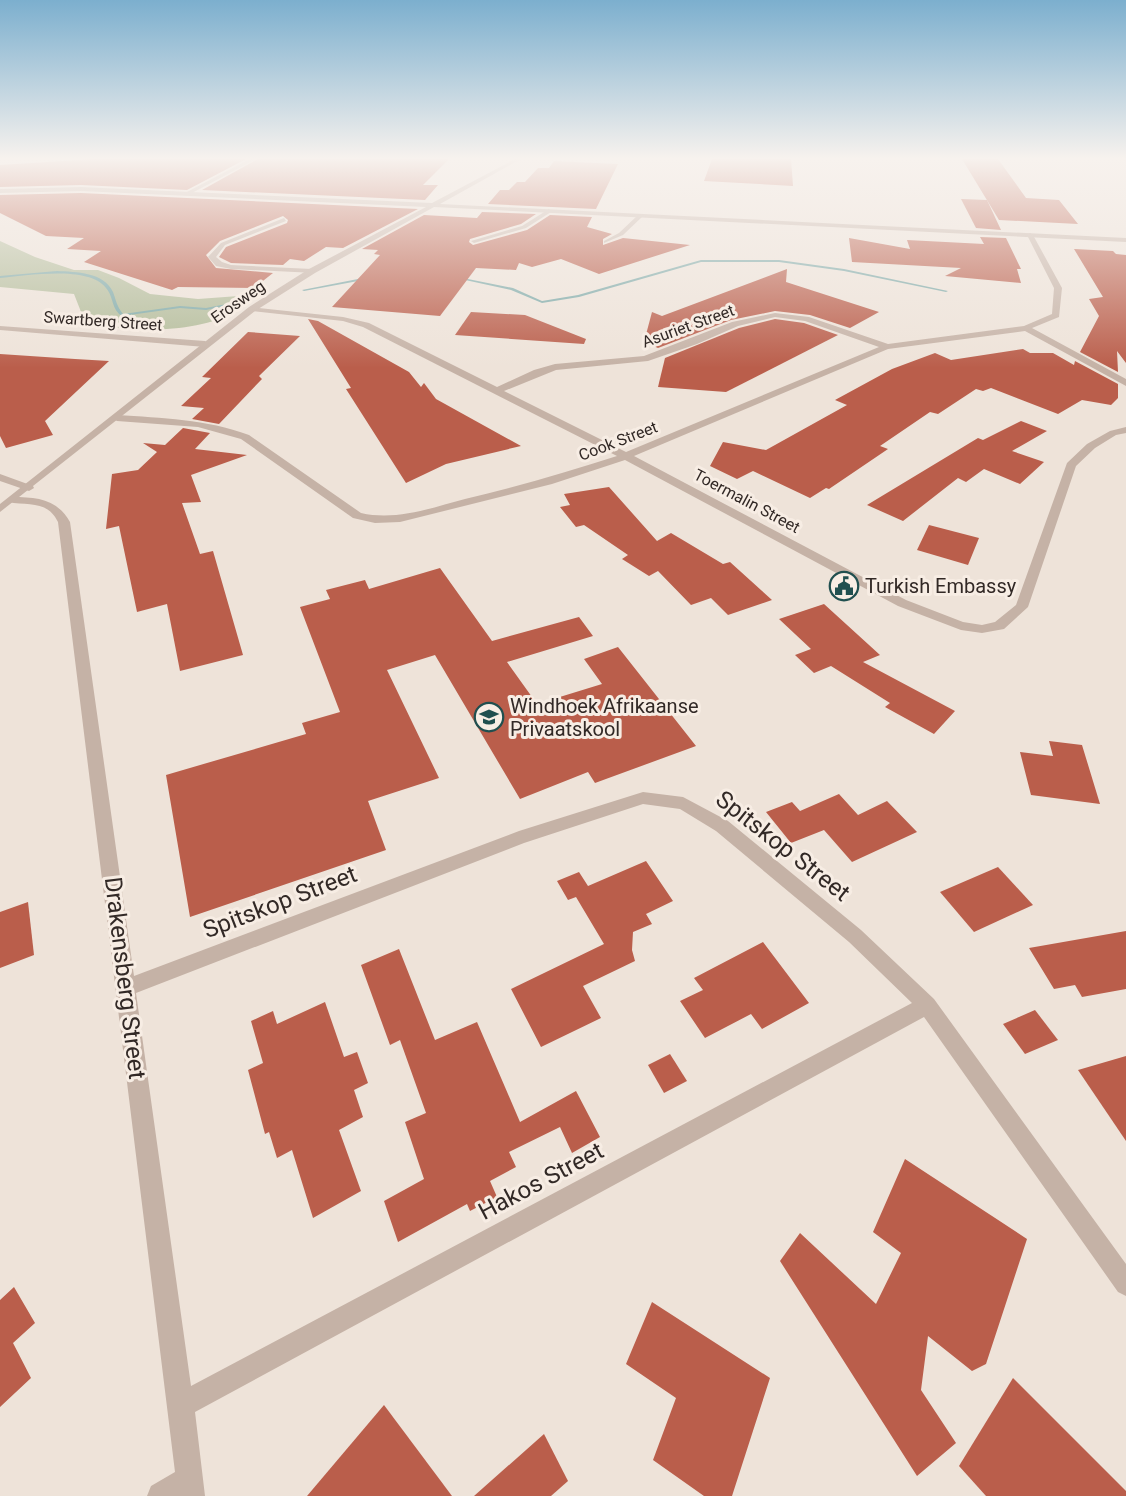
<svg xmlns="http://www.w3.org/2000/svg" width="1126" height="1496" font-family="Roboto,sans-serif">
<style>
.green{fill:#b3bc9a}
.lines{fill:none;stroke-linecap:round;stroke-linejoin:round}
.stream{fill:#7ba8a7;fill-rule:evenodd}
.building{fill:#ba5e4b}
.minor{fill:#c5b2a6;fill-rule:evenodd}
.tertiary{fill:#c5b2a6;fill-rule:evenodd}
.labels{text-anchor:middle;dominant-baseline:central;stroke-width:6;stroke-linejoin:round;paint-order:stroke}
.far-street-label{font-size:16px;fill:#322926;stroke:#f7ede4}
.poi-label{font-size:20px;fill:#322926;stroke:#f7ede4;text-anchor:start}
.near-street-label{font-size:24px;fill:#322926;stroke:#f7ede4}
</style>
<rect width="100%" height="100%" fill="#eee3d9"/>
<!-- green -->
<path class="green" d="M0,241l35,16 39,13h24l21,8 31,16 48,5 54,-4c-5,5 -11,12 -17,16 -35,23 -111,22 -150,11l-11,-28 -74,-7z"/>
<g class="lines">
<!-- stream -->
<g class="stream">
<path d="M701,260h78l65,9 104,22 -2,1 -102,-21 -65,-9h-78l-122,35 -37,6 -31,-13 -55,-12 2,-1 55,11 29,13 36,-6z"/>
<path d="M57,271c19,1 47,1 56,21 3,8 4,15 10,22l57,-8 26,2 36,-7 2,1 -38,8 -26,-2 -58,8c-11,-7 -8,-19 -16,-28 -18,-23 -80,-12 -106,-10v-2z"/>
<path d="M368,277l1,2 -65,12 -2,-1z"/>
</g>
</g>
<!-- building -->
<g class="building">
<path d="M94,159h152l-59,31 -106,-5 -81,2v-22z"/>
<path d="M258,159h191l-26,26h15l-13,15 -223,-10z"/>
<path d="M712,159h79l2,27 -89,-5z"/>
<path d="M962,159h36l28,39 33,2 19,24 -79,-4z"/>
<path d="M554,161l64,3 -22,45 -108,-5 12,-14h9l8,-8h8l13,-14h11z"/>
<path d="M81,193l337,16 -75,39 -17,-1 -22,14 -14,-2 -7,6 -52,-2 -12,-6 7,-10 61,-24 1,-3 -5,-4 -63,25 -14,14 10,13 57,5 -19,15 -76,-1 -6,3 -88,-28 17,-11 -34,-2 17,-11 -38,-2 -46,-23v-18z"/>
<path d="M961,199l26,1 14,30 -25,-2z"/>
<path d="M482,212l54,2 -15,10 -51,15 -1,3 4,3 54,-15 23,-15 42,2 -5,10 25,7 -9,5v6l20,-7 67,7 -91,29 -38,-15 -29,8 -13,-4 -3,7 -40,-2 -36,48 -108,-9 48,-52 -6,-1 4,-4 -16,-1 62,-34 53,3z"/>
<path d="M980,237l26,1 15,31h-4l4,14 -76,-7 16,-8 -109,-6 -3,-24 61,11 -3,-9 77,4z"/>
<path d="M1074,249l39,2 3,3 10,1v108l-9,-12 1,21 -38,-20 19,-36 -10,-17 14,-2z"/>
<path d="M787,269l-1,13 93,30 -29,16 -40,-13 -35,-4 -44,9 -73,28 -14,-6 8,-30 10,4z"/>
<path d="M471,312l54,3 61,24 -2,5 -129,-9z"/>
<path d="M308,319l10,2 91,51 12,15 3,-4 12,16 85,47 -75,18 -40,19 -60,-94 5,-1z"/>
<path d="M775,319l29,4 34,12 -112,57 -68,-5 7,-29 74,-30z"/>
<path d="M248,332l52,4 -41,40 3,3 -43,45 -27,-5 12,-11 -23,-2 30,-28 -9,-1z"/>
<path d="M1023,349l7,4h23l21,12 1,-4 43,23v14l-7,7 -29,-5 -24,14 -67,-26 -8,3 -7,-2 -38,25 -8,-2 -50,34 8,3 -59,40 -3,-1 -16,10 -57,-27 -16,8 -27,-13 13,-24 43,8 81,-45 -12,-5 57,-31 43,-16 16,7z"/>
<path d="M0,354l75,5 34,2 -64,60 8,14 -47,13 -6,-12z"/>
<path d="M1021,421l26,10 -35,20 32,11 -24,22 -36,-15 -18,13 -8,-4 -55,43 -36,-16 111,-67 5,2z"/>
<path d="M183,428l27,5 -15,16 52,6 -56,20 10,27 -19,1 18,51 13,-3 30,104 -63,16 -13,-67 -30,8 -18,-86 -13,3 6,-55 26,-4 19,-18 -14,-9 22,2z"/>
<path d="M609,487l48,54 14,-8 52,31 7,-2 42,38 -44,15 -17,-17 -20,7 -33,-34 -9,5 -27,-17 6,-4 -44,-30 -8,2 -16,-20 10,-2 -6,-11z"/>
<path d="M929,525l50,13 -11,27 -51,-15z"/>
<path d="M440,568l52,73 87,-24 14,19 -86,26 30,42 65,-20 -18,-25 34,-12 78,99 -101,37 -7,-11 -68,27 -85,-144 -48,15 52,108 -71,23 18,49 -196,67 -24,-142 140,-41 -4,-11 38,-11 -40,-105 30,-8 -4,-9 39,-10 4,9z"/>
<path d="M824,604l56,51 -17,7 92,49 -21,23 -49,-27 5,-4 -59,-37 -17,7 -19,-18 16,-6 -32,-30z"/>
<path d="M1049,741l33,4 18,59 -69,-9 -11,-43 33,4z"/>
<path d="M839,794l19,21 29,-14 30,31 -65,30 -28,-32 -33,13 -25,-31 26,-10 8,9z"/>
<path d="M646,861l27,40 -27,13 6,10 -19,8 -1,18 3,11 -52,25 18,32 -60,29 -30,-58 93,-45 -28,-47 -8,3 -11,-19 22,-9 9,14z"/>
<path d="M998,867l35,38 -59,27 -34,-40z"/>
<path d="M28,902l6,53 -34,13v-56z"/>
<path d="M1126,931v58l-44,8 -7,-12 -21,4 -25,-41z"/>
<path d="M763,942l46,61 -47,26 -11,-15 -46,24 -25,-37 23,-11 -9,-12z"/>
<path d="M399,949l36,91 42,-18 43,100 56,-31 24,46 -28,16 -12,-26 -51,25 7,15 -26,14 7,16 -27,14 -3,-7 -69,38 -14,-41 40,-22 -19,-57 21,-9 -26,-73 -10,5 -29,-80z"/>
<path d="M325,1002l19,55 13,-5 11,31 -14,7 9,27 -24,13 22,61 -48,27 -21,-68 -15,8 -8,-26 -4,2 -17,-64 15,-7 -12,-42 22,-10 4,13z"/>
<path d="M1035,1010l23,30 -33,14 -22,-30z"/>
<path d="M670,1054l17,27 -23,12 -16,-28z"/>
<path d="M1126,1056v85l-48,-71z"/>
<path d="M905,1159l122,80 -41,125 -14,7 -44,-35 -7,54 35,53 -39,33 -137,-215 20,-28 76,71 25,-51 -28,-21z"/>
<path d="M14,1287l21,36 -22,20 18,35 -31,29v-107z"/>
<path d="M652,1302l118,76 -38,118h-28l-51,-36 23,-62 -50,-34z"/>
<path d="M1013,1378l113,113v5h-140l-27,-30z"/>
<path d="M384,1405l68,91h-145z"/>
<path d="M544,1434l24,47 -17,15h-77z"/>
</g>
<g class="lines">
<!-- minor -->
<g class="minor">
<path d="M250,159h6l-66,35 -5,-1z"/>
<path d="M549,209l2,3 -25,16 -52,15 -3,-2 51,-15z"/>
<path d="M638,215l5,1 -20,19 -19,8v-2l15,-8z"/>
<path d="M284,218l2,3 -61,24 -9,12 6,5 9,3 81,4 3,4 -84,-4 -15,-3 -8,-9 13,-14z"/>
<path d="M1030,233l3,2 29,53 -3,29 -27,11 94,51v7l-101,-55 -137,18 -254,107 272,144 57,22 19,3 13,-3 21,-17 51,-142 20,-19 23,-13 16,-4v6l-10,2 -21,13 -19,18 -48,141 -24,22 -22,4 -21,-3 -63,-24 -273,-146 -73,24 -152,38 -25,1 -22,-5 -112,-79 -43,-12 -81,-6 -5,-3 5,-3c45,3 89,4 132,20l112,78c35,8 70,-5 104,-14 52,-12 102,-27 152,-43l-254,-129 -20,-6 -91,-10h-3v-4l94,10 26,6 128,64 37,-17 21,-6 89,-8 88,-34 43,-9 34,4 79,27 136,-18 28,-12 2,-26 -27,-53zM775,317l30,4 74,26 -253,105 -122,-61 52,-21 92,-9 49,-17 41,-18z"/>
<path d="M0,326l205,15 4,3 -4,3 -205,-17z"/>
<path d="M0,474l33,12 1,2 -5,3 -29,-10z"/>
<path d="M12,497c25,0 45,2 58,25l64,454 385,-145 124,-39 40,5 45,24 133,109 73,69 192,265v32l-8,-4 -194,-275 -729,395 10,84h-58l4,-10 24,-14 -117,-950c-11,-22 -29,-16 -50,-20l-1,-2zM643,804l37,5 36,22 133,111 63,61 -721,383 -55,-393 388,-150z"/>
</g>
<!-- tertiary -->
<path class="tertiary" d="M515,159h6l-81,45 686,34v4l-692,-35 -119,66 -60,38 -255,201v-8l249,-197 60,-38 117,-62 -345,-16 -81,2v-4l81,-2 351,16z"/>
</g>
<!-- sky -->
<linearGradient id="sky" x2="0" y2="1"><stop stop-color="#7cafce"/><stop offset="0.43" stop-color="#f7f2ee"/><stop offset="1" stop-color="#f7f2ee" stop-opacity="0"/></linearGradient>
<rect width="1126" height="368" fill="url(#sky)"/>
<!-- icons -->
<defs>
<g id="civic-ring" transform="scale(1.5)"><circle r="9.5" fill="#f7ede4" stroke="#204f4f" stroke-width="1.5"/><path d="M-.6-6.5H3V-4.5H.6V-3L4-1V1h2V6H-6V1h2V-1L-.6-3ZM-1.2 2.5V6h2.4V2.5Z" fill="#204f4f"/></g>
<g id="school-ring" transform="scale(1.5)"><circle r="9.5" fill="#f7ede4" stroke="#204f4f" stroke-width="1.5"/><path d="M0-5L7-2L0 1L-7-2ZM-4 1L0 2.5L4 1V4Q0 6-4 4Z" fill="#204f4f"/></g>
</defs>
<g fill-rule="evenodd">
<use href="#civic-ring" x="844" y="586"/>
<use href="#school-ring" x="489" y="717"/>
</g>
<g class="labels">
<!-- far-street labels -->
<g class="far-street-label">
<text transform="translate(238 302) rotate(-35)">Erosweg</text>
<text transform="translate(103 321) rotate(4)">Swartberg Street</text>
<text transform="translate(688 326) rotate(-20)">Asuriet Street</text>
<text transform="translate(618 441) rotate(-21)">Cook Street</text>
<text transform="translate(747 501) rotate(28)">Toermalin Street</text>
</g>
<!-- poi labels -->
<g class="poi-label">
<text x="865" y="586">Turkish Embassy</text>
<text x="510" y="706">Windhoek Afrikaanse<tspan x="510" dy="23">Privaatskool</tspan></text>
</g>
<!-- near-street labels -->
<g class="near-street-label">
<text transform="translate(783 846) rotate(38)">Spitskop Street</text>
<text transform="translate(280 902) rotate(-21)">Spitskop Street</text>
<text transform="translate(125 978) rotate(83)">Drakensberg Street</text>
<text transform="translate(541 1181) rotate(-28)">Hakos Street</text>
</g>
</g>
</svg>
